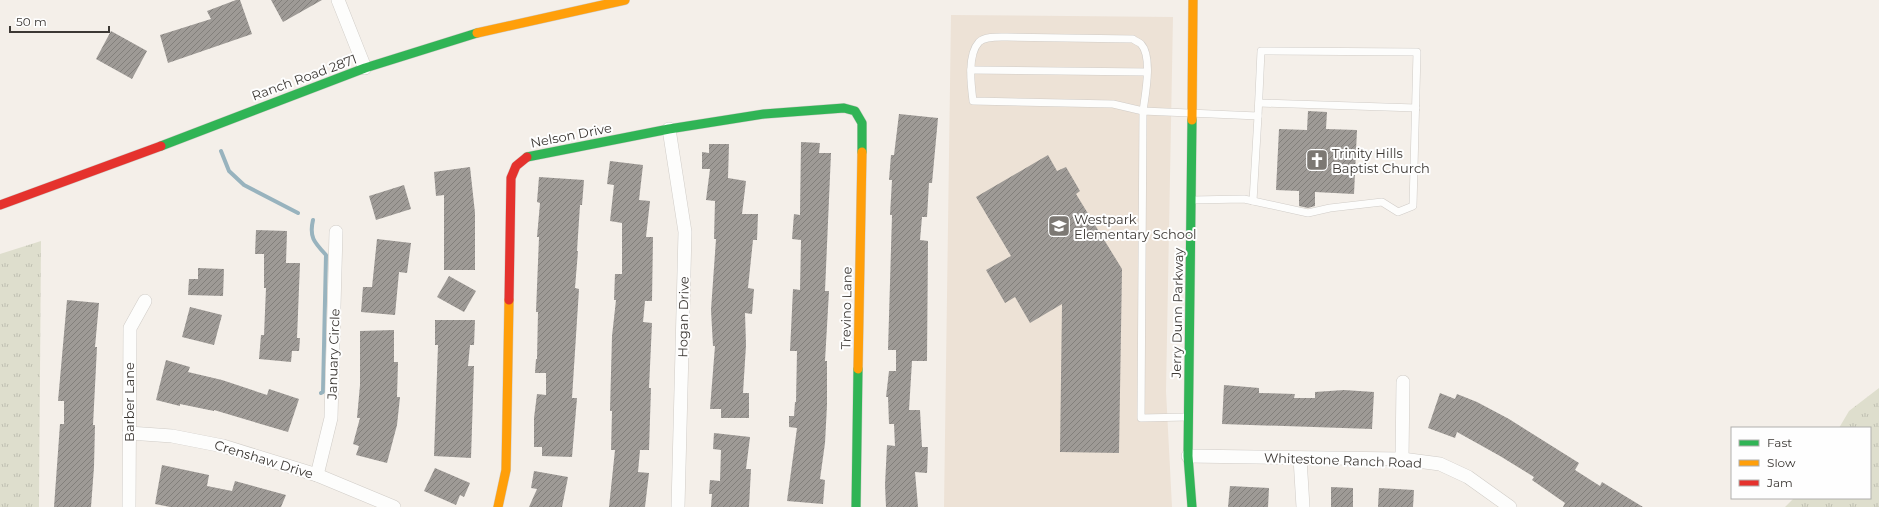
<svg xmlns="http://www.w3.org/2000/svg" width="1879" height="507" font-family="Montserrat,sans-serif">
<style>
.built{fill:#ede2d6}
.grass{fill:url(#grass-tufts)}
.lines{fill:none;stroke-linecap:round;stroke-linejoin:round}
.stream{stroke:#98b3be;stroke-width:4}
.building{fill:url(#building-hatch)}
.lane-casing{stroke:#d0ccc7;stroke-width:8}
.street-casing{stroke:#d0ccc7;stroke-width:14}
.fast-casing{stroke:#d0ccc7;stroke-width:10}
.slow-casing{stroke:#d0ccc7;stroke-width:10}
.jam-casing{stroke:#d0ccc7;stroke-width:10}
.lane{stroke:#fdfdfc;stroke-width:7}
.street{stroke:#fdfdfc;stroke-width:13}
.fast{stroke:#30b455;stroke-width:9}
.slow{stroke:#ff9f0a;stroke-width:9}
.jam{stroke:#e5322d;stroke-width:9}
.labels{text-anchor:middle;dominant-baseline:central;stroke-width:4;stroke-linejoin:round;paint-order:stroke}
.street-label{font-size:13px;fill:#3c3834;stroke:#fefefe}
.poi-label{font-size:13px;fill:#3c3834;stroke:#fefefe;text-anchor:start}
</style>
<defs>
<pattern id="grass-tufts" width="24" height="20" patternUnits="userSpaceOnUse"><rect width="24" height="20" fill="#dedecd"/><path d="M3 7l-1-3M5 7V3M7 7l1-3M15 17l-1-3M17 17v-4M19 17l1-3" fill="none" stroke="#bfbfb1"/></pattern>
<pattern id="building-hatch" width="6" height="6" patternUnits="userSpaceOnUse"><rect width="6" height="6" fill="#9e9a96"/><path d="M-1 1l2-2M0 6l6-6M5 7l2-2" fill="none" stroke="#827f7b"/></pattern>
</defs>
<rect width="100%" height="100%" fill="#f4efe9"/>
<!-- built -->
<path class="built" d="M951,15l222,2 -7,374 6,116h-228z"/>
<!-- grass -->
<g class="grass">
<path d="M41,241l-2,266h-39v-253z"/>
<path d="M1879,388v119h-94l9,-9h76v-70h-31l10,-17z"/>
</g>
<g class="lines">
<!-- stream -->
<g class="stream">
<path d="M221,151l8,20 15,14 54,28"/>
<path d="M313,220c-4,17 1,22 13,35l-3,137 -2,1"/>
</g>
</g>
<!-- building -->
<g class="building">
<path d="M236,0h4l12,34 -84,29 -8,-28 51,-16 -4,-8z"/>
<path d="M271,0h51l-39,22z"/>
<path d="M111,31l36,20 -15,28 -36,-20z"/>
<path d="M1308,111l19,1 -1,17 31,1 -3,64 -39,-2v14l-7,2 -9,-2v-15l-23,-1 3,-61 28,1z"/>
<path d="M899,114l39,4 -6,65h-3l-2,34h-5l-2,23 8,1 -1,120h-15l-3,49h11l2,37h6l-1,26 -12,-1 3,35h-32l-1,-22 2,-40 8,1 -1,-22h-5l-1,-27h-2l3,-26h7v-21h-8l4,-135h-2l2,-35h-3l2,-25h3z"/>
<path d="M801,142l19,1 -1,10h12l-6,138h4l-4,70h2v44l-2,38 -5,36 5,1 -2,24 -36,-3 10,-73 -8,-1v-11h5l1,-14h1l1,-51h-7l3,-62 7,1 1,-50 -9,-1 2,-25 6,1z"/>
<path d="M709,144h20l-1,34 18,3 -4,33h16l-1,26h-4l-5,48 6,1 -2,25 -7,-1 1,32 -3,48h6v25h-28v-9h-11l5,-63h-2l-2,-36 5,-71h-2l1,-38 -9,-1 4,-31h-8v-17l7,1z"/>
<path d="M1048,155l9,16 9,-4 14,24 -4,3 46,75 -3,184 -59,-1 2,-148 -32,19 -15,-26 -10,6 -19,-33 25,-14 -35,-59z"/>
<path d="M610,161l33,4 -4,35 11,1 -4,36h7l-1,64h-7l-2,21 9,1 -3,65h2l-2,62h-9l-2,22 11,1 -4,34h-36l6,-57h-4l1,-39h-2l2,-75 4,-36h-2l1,-26h7v-51l-12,-2 4,-36 -7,-1z"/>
<path d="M470,167l5,46v57h-31v-75l-8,1 -2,-24z"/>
<path d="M539,177l45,3 -2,25h-2l-3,46h1l-3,37 4,1 -7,109h5l-5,59 -30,-1v-9h-8v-29l3,-24 9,1v-22h-11l1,-14h1l1,-47h-2l3,-75h-2l3,-34 -3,-1z"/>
<path d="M404,185l7,24 -35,11 -7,-24z"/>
<path d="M256,230l31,1 -1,32h14l-3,75h3l-1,13h-7l-1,11 -32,-3 2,-24h3l2,-47h-2v-34h-9z"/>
<path d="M377,239l34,4 -4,30 -8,-1 -4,43 -34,-3 2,-25h9z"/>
<path d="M198,268l26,1 -1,27 -35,-1 1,-16h9z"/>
<path d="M449,276l27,15 -12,21 -27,-15z"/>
<path d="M67,300l32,3 -4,44h2l-4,78h2l-1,42 -3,40h-37l6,-83h4v-23h-6z"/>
<path d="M190,307l32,8 -8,30 -32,-8z"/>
<path d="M435,320h40l-1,25h-4l-2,21h6l-3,92 -37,-2 4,-111h-3z"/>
<path d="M394,330v32h4l-1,35h3l-3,28 -10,38 -31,-8 3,-9 -6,-2 7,-26h-3l3,-33v-54z"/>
<path d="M166,360l24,7 -2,5 34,8 45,15 2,-6 30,10 -11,33 -74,-22v1l-34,-7v2l-24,-6z"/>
<path d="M1224,385l35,3v5l36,1 -1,4h21v-6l29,-2 30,2 -2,37 -150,-5z"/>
<path d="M1440,393l15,6 2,-5 20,8 32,17 70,44 -4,7 25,16 2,-4 41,25h-80l2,-4 -33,-23 2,-3 -34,-21 -43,-24 -2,6 -27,-10z"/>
<path d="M714,433l36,4 -4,32h5l-2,38h-38l1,-13h-3l1,-14 10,1 1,-31 -8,-1z"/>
<path d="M162,465l47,10 -2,11 25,5 3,-10 51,14 -5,12h-111l-15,-3z"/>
<path d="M435,468l35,15 -6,14 -4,-2 -4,10 -32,-14z"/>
<path d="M534,471l34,6 -6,30h-33l8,-18 -6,-1z"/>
<path d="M1230,486l39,2 -1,19h-40z"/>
<path d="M1331,487l22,1v19h-22z"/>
<path d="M1379,488l35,2 -1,17h-35z"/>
</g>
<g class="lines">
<!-- lane casing -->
<g class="lane-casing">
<g id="lane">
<path d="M1007,37l126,2c2,2 6,3 8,5 12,13 4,52 2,67l-30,-7 -140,-3c-2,-16 -6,-46 6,-59 6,-6 20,-5 28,-5z"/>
<path d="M971,70l176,2"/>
<path d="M1259,103l157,5"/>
<path d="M1253,201l5,-85"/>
<path d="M1188,417l-47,1 2,-307 115,5 3,-65 156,1 -4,154 -15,6 -16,-10 -52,6 -22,5 -64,-14 -52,1"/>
</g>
</g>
<!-- street casing -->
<g class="street-casing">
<g id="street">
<path d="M338,0l27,68"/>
<path d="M669,129l16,103 -7,275"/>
<path d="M129,433l43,3 51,10 94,29 77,32"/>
<path d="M1188,456l214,3 38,5 28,13 42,30"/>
<path d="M1300,458l3,49"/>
<path d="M1402,459l1,-77"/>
<path d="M317,475l14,-57 5,-186"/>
<path d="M129,507l1,-179 15,-27"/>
</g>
</g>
<!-- fast casing -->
<g class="fast-casing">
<g id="fast">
<path d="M1192,120l-4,336 4,51"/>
<path d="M161,146l204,-78 112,-35"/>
<path d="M527,157l142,-28 95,-15 80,-6 11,3 7,12v29"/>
<path d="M856,507l2,-138"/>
</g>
</g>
<!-- slow casing -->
<g class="slow-casing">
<g id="slow">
<path d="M477,33l148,-33"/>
<path d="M1192,120l1,-120"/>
<path d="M858,369l4,-217"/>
<path d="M498,507l8,-37 3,-170"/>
</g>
</g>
<!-- jam casing -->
<g class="jam-casing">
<g id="jam">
<path d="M0,205l161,-59"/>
<path d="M509,300l2,-122 5,-12 11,-9"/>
</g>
</g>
<!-- lane -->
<use href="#lane" class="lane"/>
<!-- street -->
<use href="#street" class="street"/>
<!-- fast -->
<use href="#fast" class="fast"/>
<!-- slow -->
<use href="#slow" class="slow"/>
<!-- jam -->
<use href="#jam" class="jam"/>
</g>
<!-- icons -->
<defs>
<g id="church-square" transform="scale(1.15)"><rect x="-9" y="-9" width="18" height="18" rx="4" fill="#7c7873" stroke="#fefefe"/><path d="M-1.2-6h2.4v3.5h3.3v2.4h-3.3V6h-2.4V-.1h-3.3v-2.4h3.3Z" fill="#fff"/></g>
<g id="school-square" transform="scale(1.15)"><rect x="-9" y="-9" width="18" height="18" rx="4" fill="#7c7873" stroke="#fefefe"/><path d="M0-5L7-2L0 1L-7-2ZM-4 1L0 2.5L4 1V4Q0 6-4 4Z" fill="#fff"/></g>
</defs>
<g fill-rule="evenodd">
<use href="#church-square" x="1317" y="160"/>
<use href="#school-square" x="1059" y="226"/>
</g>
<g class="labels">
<!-- street labels -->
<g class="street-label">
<text transform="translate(304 77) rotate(-20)">Ranch Road 2871</text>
<text transform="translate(571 135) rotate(-11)">Nelson Drive</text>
<text transform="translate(846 308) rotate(-89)">Trevino Lane</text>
<text transform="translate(1177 313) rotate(-89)">Jerry Dunn Parkway</text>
<text transform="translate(683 317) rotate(-89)">Hogan Drive</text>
<text transform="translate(333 354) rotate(-88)">January Circle</text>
<text transform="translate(129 402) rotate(-90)">Barber Lane</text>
<text transform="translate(264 459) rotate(17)">Crenshaw Drive</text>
<text transform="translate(1343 460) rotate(2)">Whitestone Ranch Road</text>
</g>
<!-- poi labels -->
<g class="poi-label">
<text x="1332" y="153">Trinity Hills<tspan x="1332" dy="15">Baptist Church</tspan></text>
<text x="1074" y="219">Westpark<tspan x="1074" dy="15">Elementary School</tspan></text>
</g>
</g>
<!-- legend -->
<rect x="1731" y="427" width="140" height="72" fill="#fefefe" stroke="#b0afad"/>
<rect x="1739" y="440" width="20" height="6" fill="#30b455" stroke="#b0afad"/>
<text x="1767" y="447" font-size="12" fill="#3c3834">Fast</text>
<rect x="1739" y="460" width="20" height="6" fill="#ff9f0a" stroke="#b0afad"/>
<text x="1767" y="467" font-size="12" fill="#3c3834">Slow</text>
<rect x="1739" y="480" width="20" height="6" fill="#e5322d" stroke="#b0afad"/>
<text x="1767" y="487" font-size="12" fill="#3c3834">Jam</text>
<!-- scale -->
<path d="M10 26v6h99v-6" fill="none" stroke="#3c3834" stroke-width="2"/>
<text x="16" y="26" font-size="12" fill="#3c3834" stroke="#fefefe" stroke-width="3" paint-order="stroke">50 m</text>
</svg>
